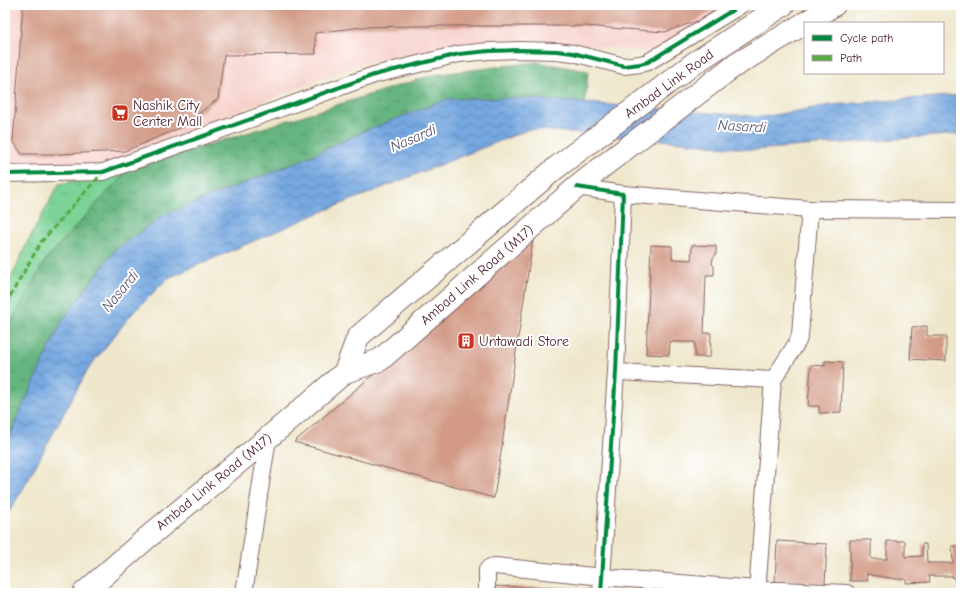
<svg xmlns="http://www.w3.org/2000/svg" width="966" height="598" font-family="'Comic Neue',sans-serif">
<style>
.built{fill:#f7d0ca}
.grass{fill:url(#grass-tufts);stroke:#647961}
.forest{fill:url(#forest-crowns);stroke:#586a56}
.water{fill:url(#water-waves);stroke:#606386}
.building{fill:#d39b87}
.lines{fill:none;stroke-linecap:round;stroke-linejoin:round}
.minor-casing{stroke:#846563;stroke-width:18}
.secondary-casing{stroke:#846563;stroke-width:24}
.minor{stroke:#fff;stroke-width:16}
.secondary{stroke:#fff;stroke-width:22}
.quiet{stroke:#57aa44;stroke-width:3;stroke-dasharray:6 3;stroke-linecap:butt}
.cycleway-casing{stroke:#fff;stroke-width:6}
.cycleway{stroke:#00873e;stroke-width:4}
.labels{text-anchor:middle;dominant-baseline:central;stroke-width:4;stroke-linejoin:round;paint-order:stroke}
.street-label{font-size:14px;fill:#4a1f2b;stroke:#fff}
.poi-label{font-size:14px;fill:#4a1f2b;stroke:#fff;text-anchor:start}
.water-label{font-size:15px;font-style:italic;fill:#5b5573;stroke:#fff}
</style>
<defs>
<pattern id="grass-tufts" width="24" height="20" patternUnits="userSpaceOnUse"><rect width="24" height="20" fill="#7dd397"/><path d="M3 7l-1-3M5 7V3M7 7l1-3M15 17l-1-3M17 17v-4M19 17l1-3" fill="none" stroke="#6eb582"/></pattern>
<pattern id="forest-crowns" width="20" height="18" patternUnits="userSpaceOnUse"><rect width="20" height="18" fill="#66b580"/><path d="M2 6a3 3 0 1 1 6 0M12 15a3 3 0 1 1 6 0" fill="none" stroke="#569369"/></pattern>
<pattern id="water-waves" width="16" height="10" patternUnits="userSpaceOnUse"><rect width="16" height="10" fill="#75a7e0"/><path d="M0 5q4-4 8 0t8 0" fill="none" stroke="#6287b6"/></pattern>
</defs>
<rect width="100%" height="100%" fill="#fff"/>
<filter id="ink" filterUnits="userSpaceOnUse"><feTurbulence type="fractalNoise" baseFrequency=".025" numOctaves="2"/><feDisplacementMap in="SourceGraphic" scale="8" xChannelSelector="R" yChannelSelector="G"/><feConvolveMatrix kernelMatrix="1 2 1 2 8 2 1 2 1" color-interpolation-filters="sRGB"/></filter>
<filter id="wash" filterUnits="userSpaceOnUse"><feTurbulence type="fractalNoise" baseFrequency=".012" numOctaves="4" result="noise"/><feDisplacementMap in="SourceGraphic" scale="16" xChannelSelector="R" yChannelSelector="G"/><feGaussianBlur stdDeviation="0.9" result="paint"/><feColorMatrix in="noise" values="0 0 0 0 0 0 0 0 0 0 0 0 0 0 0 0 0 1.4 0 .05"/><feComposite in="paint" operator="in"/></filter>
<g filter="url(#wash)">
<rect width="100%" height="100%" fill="#efe7cc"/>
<!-- built -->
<path class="built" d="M5,5h727l-72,49 -132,-16 -164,24 -256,101 -103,4z"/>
<!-- grass -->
<path class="grass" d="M128,170l-82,89 -41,74v-41l21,-47 33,-61z"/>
<!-- forest -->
<path class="forest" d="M536,62l52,9 -3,32 -62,-5 -154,31 -69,32 -134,53 -51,36 -53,71 -46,100 -11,29v-117l41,-74 82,-89 305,-95z"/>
<!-- water -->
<path class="water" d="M961,95v39l-208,16 -70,-8 -153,-13 -211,84 -151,65 -37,37 -43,54 -65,120 -18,29v-68l11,-29 46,-100 53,-71 51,-36 134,-53 69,-32 78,-30 76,-1 239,19 69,-12z"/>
<g id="blocks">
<!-- building -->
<g class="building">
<path d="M23,5h698l-24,16 -32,11 -81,-6h-166l-56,1 -47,6 1,21 -92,1 -6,44 -38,29 -55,23 -65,3h-38l-9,-13z"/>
<path d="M533,239l-39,259 -200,-56z"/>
<path d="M651,245l21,1v13l19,1 1,-15 24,1v9l-3,3 -1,6 2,2v9h-8l-2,58h7l-1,24h-15v-15h-25l-1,13 -23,-1z"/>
<path d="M927,326v10h19v25l-36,-2 2,-32z"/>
<path d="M825,361l18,1 -2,50 -22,1v-7h-11l3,-41 14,1z"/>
<path d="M850,540h21v19h16v-18h18v16l17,-1v-12h4l1,19h26l-1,-17h9v35h-6l-3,-5h-23l1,6 -24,1v-4h-10l-30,-5 2,7h-18z"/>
<path d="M777,541l50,3 -2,40 -50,-2z"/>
<path d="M491,586l101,3v4h-101z"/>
</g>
</g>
</g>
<g filter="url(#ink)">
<use href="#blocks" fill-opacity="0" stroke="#846563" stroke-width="1"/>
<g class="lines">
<!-- minor casing -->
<g class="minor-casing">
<g id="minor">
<path d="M5,174l98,-2 271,-97 85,-21 30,-3 31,-1 37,1 16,2 51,13 16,-2 8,-2 93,-57"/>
<path d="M577,187l46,7 -7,178 -15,221"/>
<path d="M623,194l187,15 151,1"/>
<path d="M616,372l157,8 -16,213"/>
<path d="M773,380l25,-39 2,-6 10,-126"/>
<path d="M244,593l24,-155"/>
<path d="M487,593v-23l3,-3 5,-1 108,11 154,12 90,4"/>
</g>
</g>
<!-- secondary casing -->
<g class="secondary-casing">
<g id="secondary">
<path d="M805,23l29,-18"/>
<path d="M345,372l13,-35 199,-170 136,-103 90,-59"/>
<path d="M84,593l64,-56 120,-99 77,-66 35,-12 197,-173 25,-20 129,-99 74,-45"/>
</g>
</g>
<!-- minor -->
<use href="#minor" class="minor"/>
<!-- secondary -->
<use href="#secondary" class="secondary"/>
<!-- quiet -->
<path class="quiet" d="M5,305l36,-63 62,-70"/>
<!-- cycleway casing -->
<g class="cycleway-casing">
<g id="cycleway">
<path d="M5,174l98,-2 271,-97 85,-21 30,-3 31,-1 37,1 16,2 51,13 16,-2 8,-2 93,-57"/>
<path d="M577,187l46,7 -7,178 -15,221"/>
</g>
</g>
<!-- cycleway -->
<use href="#cycleway" class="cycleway"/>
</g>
</g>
<!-- icons -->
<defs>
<g id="supermarket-square" transform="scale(0.9)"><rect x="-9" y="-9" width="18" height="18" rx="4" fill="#c8321e" stroke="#fff"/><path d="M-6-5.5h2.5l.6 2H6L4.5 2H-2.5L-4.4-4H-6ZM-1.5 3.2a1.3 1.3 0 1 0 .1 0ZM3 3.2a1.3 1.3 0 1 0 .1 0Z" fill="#fff"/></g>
<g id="building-square" transform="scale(0.9)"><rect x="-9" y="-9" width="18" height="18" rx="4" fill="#c8321e" stroke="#fff"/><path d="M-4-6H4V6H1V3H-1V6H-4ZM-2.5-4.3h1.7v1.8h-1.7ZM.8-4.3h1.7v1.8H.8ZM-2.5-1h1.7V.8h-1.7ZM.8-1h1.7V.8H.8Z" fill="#fff"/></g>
</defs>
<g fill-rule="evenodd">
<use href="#supermarket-square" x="120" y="113"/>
<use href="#building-square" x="466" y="341"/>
</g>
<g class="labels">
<!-- street labels -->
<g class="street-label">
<text transform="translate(669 84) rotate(-36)">Ambad Link Road</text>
<text transform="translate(477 275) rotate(-41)">Ambad Link Road (M17)</text>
<text transform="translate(214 482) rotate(-39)">Ambad Link Road (M17)</text>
</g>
<!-- poi labels -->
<g class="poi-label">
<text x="133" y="105">Nashik City<tspan x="133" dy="16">Center Mall</tspan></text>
<text x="479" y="341">Untawadi Store</text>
</g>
<!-- water labels -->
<g class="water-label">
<text transform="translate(742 126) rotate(3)">Nasardi</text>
<text transform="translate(413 138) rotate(-23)">Nasardi</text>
<text transform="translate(120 291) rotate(-50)">Nasardi</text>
</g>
</g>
<!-- margin -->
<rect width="966" height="598" fill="none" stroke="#fff" stroke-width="20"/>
<!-- legend -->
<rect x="804" y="22" width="140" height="52" fill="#ffffff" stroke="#b7a5aa"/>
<rect x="812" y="35" width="20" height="6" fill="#00873e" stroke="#b7a5aa"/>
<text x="840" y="42" font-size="12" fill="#4a1f2b">Cycle path</text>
<rect x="812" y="55" width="20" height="6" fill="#57aa44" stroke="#b7a5aa"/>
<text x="840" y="62" font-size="12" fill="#4a1f2b">Path</text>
</svg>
